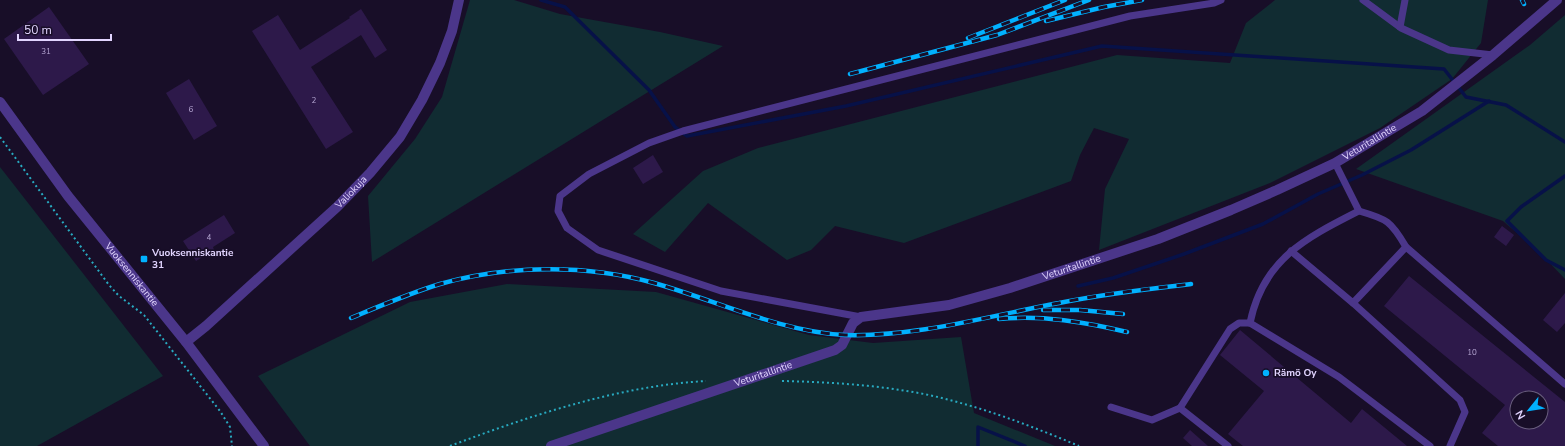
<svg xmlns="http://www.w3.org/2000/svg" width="1565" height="446" font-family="'Nunito Sans',sans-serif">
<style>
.green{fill:#112c32}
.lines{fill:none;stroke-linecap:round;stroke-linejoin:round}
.stream{stroke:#071148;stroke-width:3.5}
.building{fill:#2d194a;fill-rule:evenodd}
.path{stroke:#28aac0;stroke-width:2;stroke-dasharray:2 3;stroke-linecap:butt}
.service{stroke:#4b368a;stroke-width:7}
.minor{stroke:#4b368a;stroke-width:10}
.tertiary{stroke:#4b368a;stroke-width:10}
.rail-casing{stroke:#01b1ff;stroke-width:4.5}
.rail{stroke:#180e28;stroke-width:3;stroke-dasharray:9;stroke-linecap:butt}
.poi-dot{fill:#01b1ff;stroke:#180e28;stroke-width:1.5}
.labels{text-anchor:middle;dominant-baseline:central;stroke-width:3.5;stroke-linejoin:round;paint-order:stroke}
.number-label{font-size:8px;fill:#b5a6d2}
.street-label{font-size:10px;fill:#e2d5ff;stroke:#180e28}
.poi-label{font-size:10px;font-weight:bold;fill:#e2d5ff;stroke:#180e28;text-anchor:start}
</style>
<rect width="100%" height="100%" fill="#180e28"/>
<!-- green -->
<g class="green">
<path d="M470,0h44l46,14 100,18 63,14 -351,216 -4,-66 47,-57 27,-42z"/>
<path d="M1275,0h213l-7,43 -29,36 -72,49 -110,55 -171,67 6,-61 24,-50 -35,-11 -14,27 -9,26 -167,62 -69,-17 -24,24 -24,10 -79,-57 -43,49 -32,-18 70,-63 55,-23 359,-93 113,8 16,-40z"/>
<path d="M1565,15v264l-24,-25 -38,-33 -147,-52 174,-124z"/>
<path d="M0,167l163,209 -126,70h-37z"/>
<path d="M507,284l149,8 153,43 64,8 88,-6 13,76 81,33h-745l-52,-70 152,-74z"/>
</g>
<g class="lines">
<!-- stream -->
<g class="stream">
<path d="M541,0l24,7 84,83 26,37 12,9 159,-30 256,-60 342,23 22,28 40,8 59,37"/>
<path d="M1565,176l-44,31 -14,14 39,39 19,10"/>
<path d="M1078,286l35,-8 71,-24 79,-30 55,-30 44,-19 49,-25 78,-49"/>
<path d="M978,446v-19l47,19"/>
</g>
</g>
<!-- building -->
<g class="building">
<path d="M49,7l40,57 -46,31 -39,-56z"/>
<path d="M361,9l26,41 -12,8 -14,-23 -50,32 42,65 -27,17 -74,-118 26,-16 22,35 50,-32 -1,-1z"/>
<path d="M189,79l28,47 -23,14 -28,-47z"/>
<path d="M653,155l10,17 -20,12 -10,-16z"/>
<path d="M224,215l11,18 -22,14 1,3 -18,11 -13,-20z"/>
<path d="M1502,226l12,9 -8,11 -12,-9z"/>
<path d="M1409,276l156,126v44h-67l-16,-13 23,-28 -121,-99zM1517,398h24v24h-24z"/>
<path d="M1565,293v30l-8,9 -14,-12z"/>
<path d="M1240,330l111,93 11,-14 45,37h-164l-15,-12 36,-43 -44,-36z"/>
<path d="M1190,430l18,16h-16l-9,-8z"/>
</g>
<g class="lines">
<!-- path -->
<g class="path">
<path d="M0,137l109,148 10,11 25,19 76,96 10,16 2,19"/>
<path d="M782,381c48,1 95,4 142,13 53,11 105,31 155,52"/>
<path d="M450,446c82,-31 168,-60 256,-65"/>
</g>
<!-- service -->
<g class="service">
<path d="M1363,0l38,28 48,22 44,5"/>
<path d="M1400,27l5,-27"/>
<path d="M1335,163l24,48c28,8 32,10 47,36l159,137"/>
<path d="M1291,251l62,52 53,-56"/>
<path d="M1353,303l107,97 5,12 -15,34"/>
<path d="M861,317l-140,-26 -123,-41 -31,-22 -9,-17 2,-15 29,-22 60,-31 34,-12 447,-115 84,-13 7,-3"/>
<path d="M1250,323c13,-64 56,-85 109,-112"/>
<path d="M1111,407l41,13 28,-12"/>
<path d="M1228,446l-48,-38 50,-79 9,-6h11l89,54 91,69"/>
</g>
<!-- minor -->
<g class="minor">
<path id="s1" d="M186,342l20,-16 131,-119 33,-34 30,-36 22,-37 18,-37 12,-32 7,-31"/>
<path id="s2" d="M551,446l284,-96 7,-5 11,-22 8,-6 88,-12 61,-17 148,-49 73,-29 46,-20 58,-27 87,-52 71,-56 64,-55"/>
</g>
<!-- tertiary -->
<path class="tertiary" id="s3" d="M0,102l68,94 118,146 78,104"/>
<!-- rail casing -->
<g class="rail-casing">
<g id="rail">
<path d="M1522,0l2,4"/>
<path d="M1046,21l58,-14 38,-7"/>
<path d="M968,38l97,-38"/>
<path d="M850,74l147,-39 92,-35"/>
<path d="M1043,310h37l43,4"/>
<path d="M351,318c29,-12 59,-25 89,-34 68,-19 146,-20 214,-1 61,17 127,49 191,52 73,2 143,-19 214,-32 43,-9 88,-14 132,-19"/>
<path d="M999,319c44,-4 86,3 128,13"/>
</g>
</g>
<!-- rail -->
<use href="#rail" class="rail"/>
</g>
<!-- markers -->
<g class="poi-dot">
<rect x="140" y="255" width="8" height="8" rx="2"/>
<circle cx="1266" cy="373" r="4"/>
</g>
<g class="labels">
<!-- number labels -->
<g class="number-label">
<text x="46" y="51">31</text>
<text x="314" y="100">2</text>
<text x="191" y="109">6</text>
<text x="209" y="237">4</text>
<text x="1472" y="352">10</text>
</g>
<!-- street labels -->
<g class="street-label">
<text stroke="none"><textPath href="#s2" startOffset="884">Veturitallintie</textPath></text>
<text stroke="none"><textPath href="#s1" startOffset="223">Valiokuja</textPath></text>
<text stroke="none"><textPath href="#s2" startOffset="560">Veturitallintie</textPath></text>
<text stroke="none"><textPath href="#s3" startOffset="217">Vuoksenniskantie</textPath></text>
<text stroke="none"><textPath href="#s2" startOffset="224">Veturitallintie</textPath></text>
</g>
<!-- poi labels -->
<g class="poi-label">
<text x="152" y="253">Vuoksenniskantie<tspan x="152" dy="12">31</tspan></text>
<text x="1274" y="373">Rämö Oy</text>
</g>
</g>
<!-- north arrow -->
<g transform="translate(1529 410) rotate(240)"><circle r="19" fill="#180e28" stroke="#695e7e"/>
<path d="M0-3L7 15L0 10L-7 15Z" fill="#01b1ff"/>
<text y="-6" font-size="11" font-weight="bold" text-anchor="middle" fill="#e2d5ff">N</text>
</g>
<!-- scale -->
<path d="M18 34v6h93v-6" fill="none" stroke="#e2d5ff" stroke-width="2"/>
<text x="24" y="34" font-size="12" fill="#e2d5ff" stroke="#180e28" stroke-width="3" paint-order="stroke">50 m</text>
</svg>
